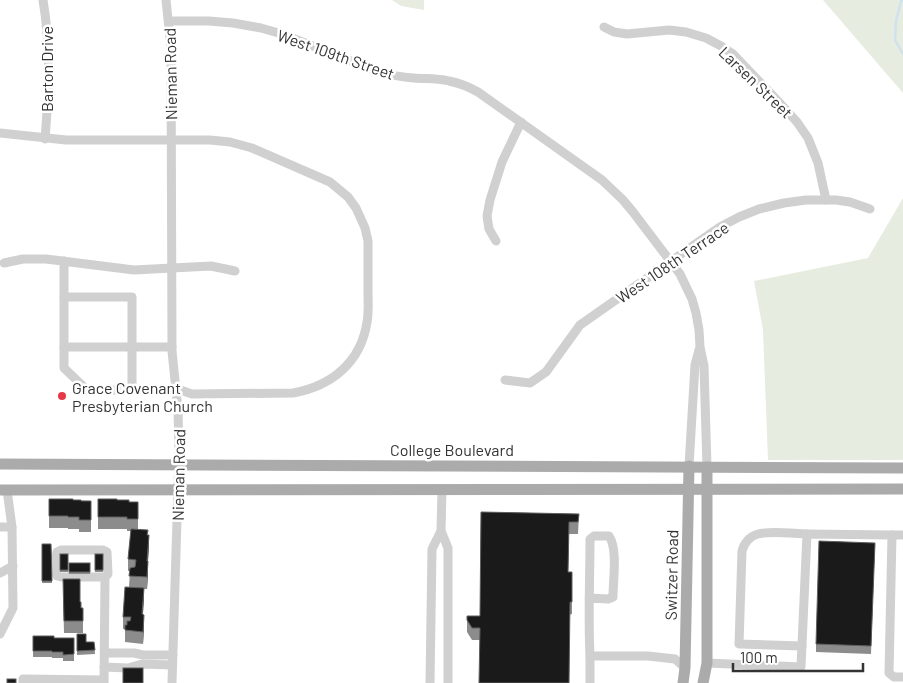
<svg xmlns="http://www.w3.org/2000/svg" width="903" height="683" font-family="Barlow,sans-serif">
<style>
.green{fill:#e6ecdf}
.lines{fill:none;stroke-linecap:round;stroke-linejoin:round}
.stream{stroke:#cfe2ee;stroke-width:2.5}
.minor{stroke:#d0d0d0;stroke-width:9}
.major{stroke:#ababab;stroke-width:11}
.wall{fill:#8c8c8c}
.shaded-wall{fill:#5f5f5f}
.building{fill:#1a1a1a;stroke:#5f5f5f}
.poi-dot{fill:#e63946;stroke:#fff;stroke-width:2}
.labels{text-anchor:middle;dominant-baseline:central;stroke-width:5;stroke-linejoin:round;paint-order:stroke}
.street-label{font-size:16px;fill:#333;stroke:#fff}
.poi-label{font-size:16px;fill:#333;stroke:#fff;text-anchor:start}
</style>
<rect width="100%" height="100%" fill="#fff"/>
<!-- green -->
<g class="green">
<path d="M392,0h32v10l-23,-4z"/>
<path d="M823,0h80v93z"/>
<path d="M903,198v262h-135l-5,-130 -9,-49 114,-23z"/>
</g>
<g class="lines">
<!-- stream -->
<path class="stream" d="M903,0l-2,1 -5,20 -1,19 8,14"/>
<!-- minor -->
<g class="minor">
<path d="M43,0c8,48 6,90 2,139"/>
<path d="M166,0l5,48 1,303 6,59 1,44 -7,229"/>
<path d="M169,21h40l24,2 28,5 21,6 97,38c11,3 23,5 35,6 11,1 23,0 35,3 10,2 20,6 29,11l124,88 21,20 10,12 47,62 12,25 4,14 3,17 1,17 4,19 3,101"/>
<path d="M604,27l10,5 13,2 42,-4 17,2 20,6 15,8 12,8 44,46 20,22 11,16 10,25 8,37"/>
<path d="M0,133l66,7h144l20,2 22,6 78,34 18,15 8,11 9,20 3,13c0,17 0,33 0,50 0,10 1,21 -1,31 -6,40 -35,64 -74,71l-101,1 -17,-6"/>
<path d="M496,241l-7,-12 -2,-13 3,-16 12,-38 19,-40"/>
<path d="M64,261v86h108"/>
<path d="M4,263l19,-4h23l88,11 77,-4 24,5"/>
<path d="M64,297h68v93h-45l-23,-22v-21"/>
<path d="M505,380l25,3 16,-11 34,-47 117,-82 23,-16 19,-10 20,-8 25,-6 22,-3h30l14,2 20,7"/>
<path d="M689,466l6,-101 4,-15"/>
<path d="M442,489l-1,42 7,17v135"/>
<path d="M0,527h12"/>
<path d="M892,535h11"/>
<path d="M0,573l13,-7"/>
<path d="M589,598l19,1 5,-2c0,-17 5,-48 -4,-61h-15l-4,3c0,39 -2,78 0,117"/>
<path d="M0,634l13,-26 -1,-81 -5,-37"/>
<path d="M802,646l-63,-2 3,-93c2,-8 8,-15 16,-17 11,-3 37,-1 49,0"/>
<path d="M105,653h29l9,2h30"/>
<path d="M707,663l94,4 6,-133 85,1 -3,138 5,4h9"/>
<path d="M104,667l24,1 14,-4 30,1"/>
<path d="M23,683v-4l81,1"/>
<path d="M104,683l1,-106 3,-3 -1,-22 -4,-2h-42l-4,2c-2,6 -3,17 0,24l4,1h44"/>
<path d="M430,683l2,-134 9,-18"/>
<path d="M590,683v-27h58l27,3 10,9"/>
</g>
<!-- major -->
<g class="major">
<path d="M0,464l903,4"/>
<path d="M0,490l903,-1"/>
<path d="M683,683l2,-15 4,-202"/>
<path d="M703,683l4,-20v-196"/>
</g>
</g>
<!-- wall -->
<g class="wall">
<path d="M49,499l42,2v31h-12v-3h-11v-1h-19z"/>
<path d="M98,499l31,3h9v27l10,6 1,12 -1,14v12l-1,16h-3l-1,25 1,13 -1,17 -18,-2v-13h-2v-12l6,-30 1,-16h-2v-12l3,-28h-4v-2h-29z"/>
<path d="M481,512l98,2 -1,20h-9l-1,38h4v42l-92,26h-8l-5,-8v-16h13z"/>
<path d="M875,543l-4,111 -55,-2v-8z"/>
<path d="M42,544h9l1,39h-10z"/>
<rect x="60" y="554" width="8" height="18"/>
<rect x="95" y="554" width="8" height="18"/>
<rect x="69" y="563" width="21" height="11"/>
<path d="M63,591l17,11 1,6h2v25h-19z"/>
<path d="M77,634l9,8h8l1,12 -18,1z"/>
<path d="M33,636l21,2h20v23h-11v-3h-11v-1h-19z"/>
</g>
<!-- shaded-wall -->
<g class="shaded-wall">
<path d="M149,535v12l-2,26v-12z"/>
<path d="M148,561v12l-1,16v-12z"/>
<path d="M144,588v12l-2,26v-12z"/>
<path d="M144,615v12l-1,17v-12z"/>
</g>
<!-- building -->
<g class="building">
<path d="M49,499h24v1h8v1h10v19h-12v-3h-11v-1h-19z"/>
<path d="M98,499h19v1h12v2h9v17h-11v-2h-29z"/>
<path d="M481,512l98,2 -1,8h-9l-1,50h4v30h-2l-1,81h-90l1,-55h-8l-5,-8v-4h13z"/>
<path d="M131,529l17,1 -1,5h2l-2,26h1l-1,16 -18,-1 1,-8 5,-1 1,-7 -8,-1z"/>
<path d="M819,541l56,2 -4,103 -55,-2z"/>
<path d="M42,544h9l1,37h-10z"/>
<rect x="60" y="554" width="8" height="16"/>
<rect x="95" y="554" width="8" height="16"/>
<rect x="69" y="563" width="21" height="9"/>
<path d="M63,579h17v23h1v6h2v13h-19z"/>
<path d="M125,587l19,1 -2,26 2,1 -1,17 -18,-2v-5h2v-4h3l1,-4h-8z"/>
<path d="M77,634h9v8h8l1,8 -18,1z"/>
<path d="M33,636h21v2h20v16l-11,1v-3h-11v-1h-19z"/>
<rect x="123" y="668" width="20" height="15"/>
<rect x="7" y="679" width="9" height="4"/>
</g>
<!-- markers -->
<circle class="poi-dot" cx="62" cy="396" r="5"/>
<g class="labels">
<!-- street labels -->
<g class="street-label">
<text transform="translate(336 54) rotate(19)">West 109th Street</text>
<text transform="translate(46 69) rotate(-90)">Barton Drive</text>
<text transform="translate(170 74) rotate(-91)">Nieman Road</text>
<text transform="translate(756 82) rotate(44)">Larsen Street</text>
<text transform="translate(672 262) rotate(-34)">West 108th Terrace</text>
<text x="452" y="449">College Boulevard</text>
<text transform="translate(178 475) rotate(-89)">Nieman Road</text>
<text transform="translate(671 575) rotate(-89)">Switzer Road</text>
</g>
<!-- poi labels -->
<g class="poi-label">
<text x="72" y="387">Grace Covenant<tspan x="72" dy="18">Presbyterian Church</tspan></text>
</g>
</g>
<!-- scale -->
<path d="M733 663v8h130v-8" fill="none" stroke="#333333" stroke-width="2.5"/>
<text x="740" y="663" font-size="15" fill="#333333" stroke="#ffffff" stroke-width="4" paint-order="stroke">100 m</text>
</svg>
